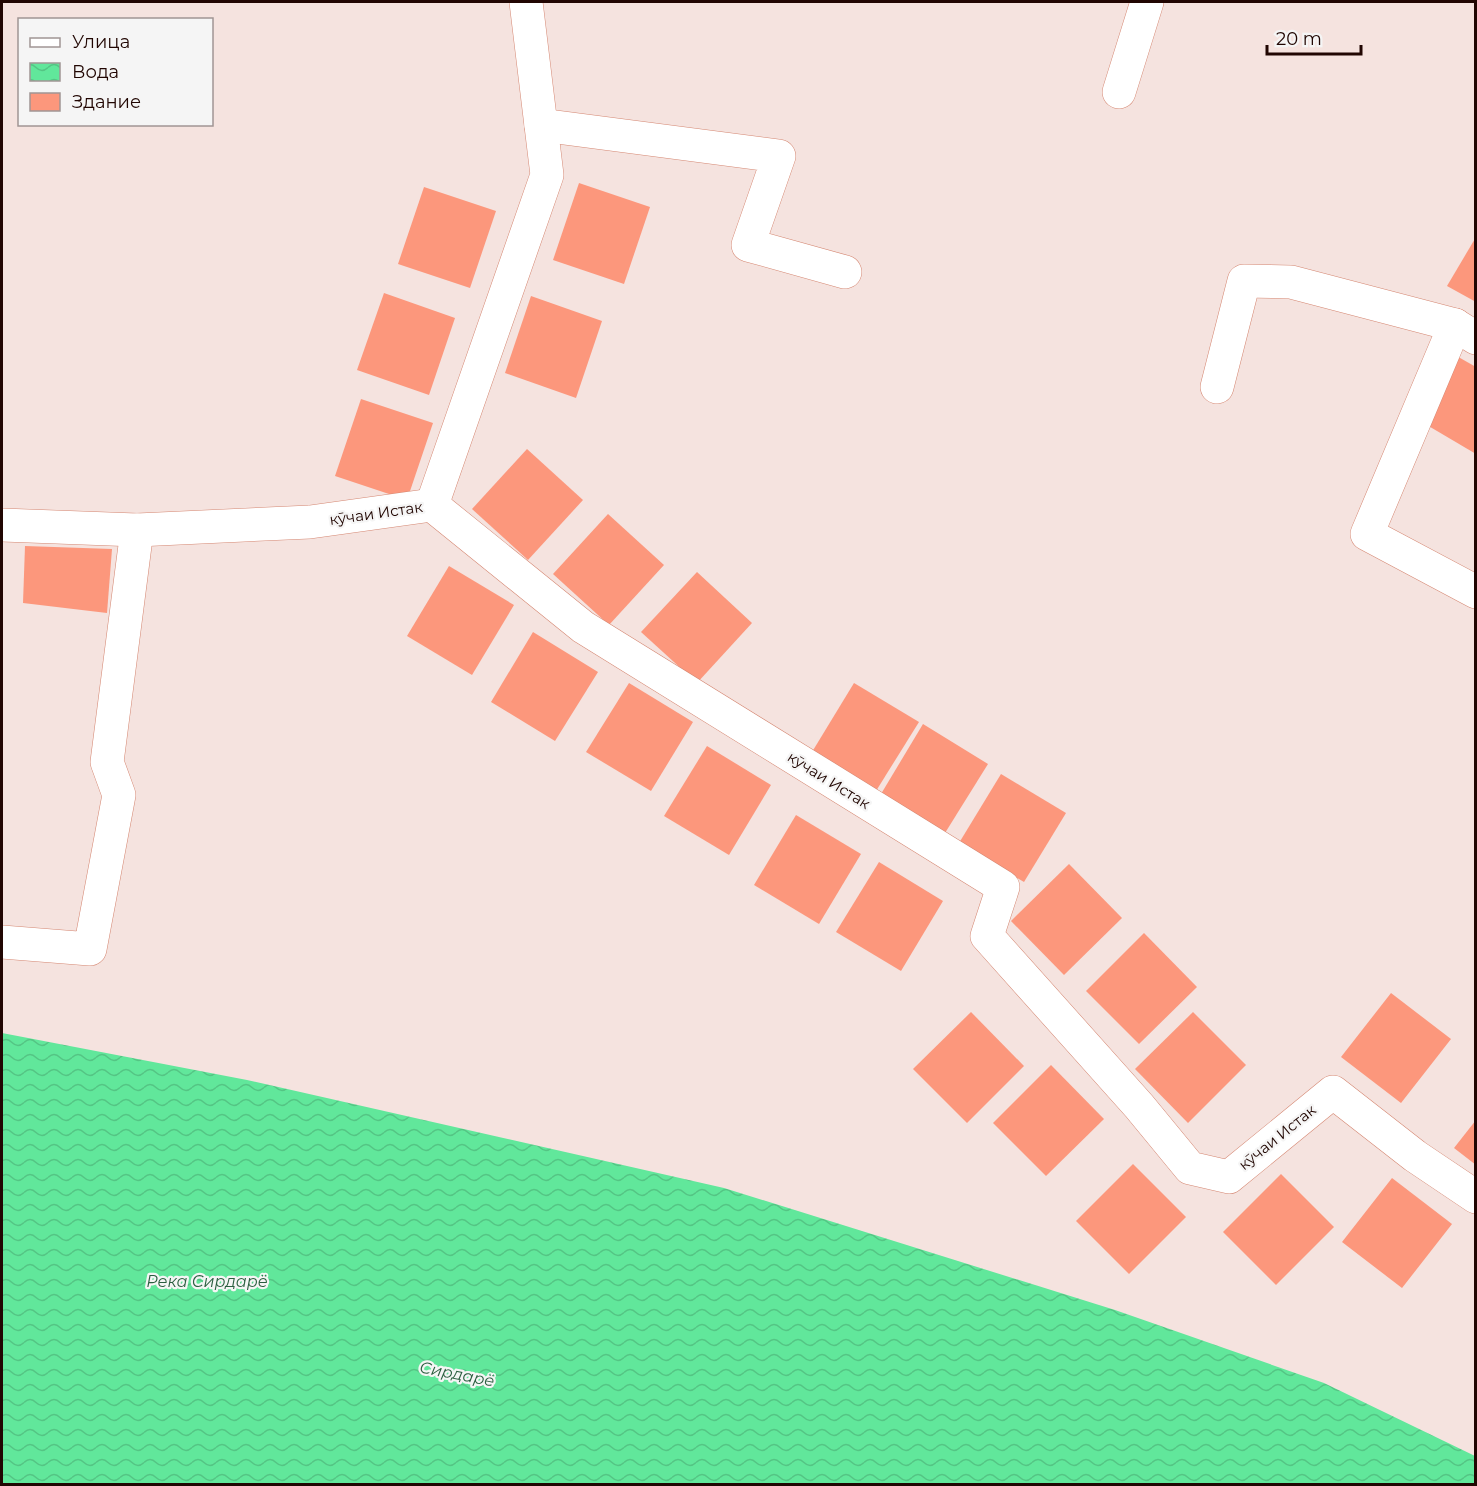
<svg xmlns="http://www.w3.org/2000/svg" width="1477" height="1486" font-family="Montserrat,sans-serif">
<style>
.water{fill:url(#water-waves)}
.building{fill:#fc977c}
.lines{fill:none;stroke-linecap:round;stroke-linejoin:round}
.minor-casing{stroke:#d58772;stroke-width:34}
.minor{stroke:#fff;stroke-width:33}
.labels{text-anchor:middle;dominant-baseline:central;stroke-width:4.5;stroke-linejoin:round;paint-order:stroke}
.street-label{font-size:15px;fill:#210602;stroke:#f5f5f5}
.water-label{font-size:16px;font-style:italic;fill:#2a5e3f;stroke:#f5f5f5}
</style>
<defs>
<pattern id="water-waves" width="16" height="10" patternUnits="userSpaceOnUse" patternTransform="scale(1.5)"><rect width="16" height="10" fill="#61e79b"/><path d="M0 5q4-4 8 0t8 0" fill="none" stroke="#54c584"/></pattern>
</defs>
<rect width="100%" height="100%" fill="#f5e3df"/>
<!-- water -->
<path class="water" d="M2,1033l245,47 477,108 391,122 209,73 151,73v28h-1473z"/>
<!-- building -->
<g class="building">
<path d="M579,183l71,24 -26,77 -71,-24z"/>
<path d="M424,187l72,24 -26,77 -72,-24z"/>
<path d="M1476,237v65l-29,-16z"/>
<path d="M384,293l71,25 -26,77 -72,-25z"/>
<path d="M531,296l71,25 -26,77 -71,-25z"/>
<path d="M1453,354l23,13v87l-61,-36z"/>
<path d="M361,399l72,24 -26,77 -72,-24z"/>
<path d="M527,449l56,51 -55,60 -56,-51z"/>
<path d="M608,514l56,51 -55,60 -56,-51z"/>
<path d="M25,546l87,3 -5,64 -84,-10z"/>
<path d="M449,566l65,39 -42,70 -65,-39z"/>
<path d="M697,572l55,51 -55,60 -56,-51z"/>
<path d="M533,632l65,40 -43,69 -64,-39z"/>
<path d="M629,683l64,39 -42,69 -65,-39z"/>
<path d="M854,683l65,39 -43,69 -64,-39z"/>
<path d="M923,724l65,40 -43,69 -64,-39z"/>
<path d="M707,746l64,39 -42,70 -65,-39z"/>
<path d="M1001,774l65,39 -42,69 -65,-39z"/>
<path d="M796,815l65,39 -42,70 -65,-39z"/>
<path d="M879,862l64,39 -42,70 -65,-39z"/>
<path d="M1069,864l53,54 -58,57 -53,-54z"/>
<path d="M1144,933l53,54 -58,57 -53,-53z"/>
<path d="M1391,993l60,46 -50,64 -60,-46z"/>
<path d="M971,1012l53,54 -57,57 -54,-54z"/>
<path d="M1193,1012l53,53 -58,58 -53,-54z"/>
<path d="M1051,1065l53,54 -58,57 -53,-53z"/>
<path d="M1476,1120v45l-22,-17z"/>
<path d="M1133,1164l53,53 -57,57 -53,-53z"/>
<path d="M1281,1174l53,53 -58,58 -53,-53z"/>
<path d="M1392,1178l60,46 -50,64 -60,-46z"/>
</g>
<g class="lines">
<!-- minor casing -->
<g class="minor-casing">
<g id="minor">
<path d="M1119,92l28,-90"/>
<path d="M541,125l238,31 -31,89 97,27"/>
<path d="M1455,325l-88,209 109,58"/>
<path d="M1217,387l27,-106 47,1 164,43 21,13"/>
<path d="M432,505l115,-330 -21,-173"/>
<path d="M2,525l135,5 173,-8 122,-17 151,122 420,260 -16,49 152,170 51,62 39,9 104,-85 82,64 61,41"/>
<path d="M2,942l88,7 29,-154 -12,-33 30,-232"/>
</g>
</g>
<!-- minor -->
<use href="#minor" class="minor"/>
</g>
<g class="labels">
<!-- street labels -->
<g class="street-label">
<text transform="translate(376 513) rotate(-8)">кӯчаи Истак</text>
<text transform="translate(829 780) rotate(32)">кӯчаи Истак</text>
<text transform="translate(1277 1137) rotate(-39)">кӯчаи Истак</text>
</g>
<!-- water labels -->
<g class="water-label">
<text x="207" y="1281">Река Сирдарё</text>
<text transform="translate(457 1374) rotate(11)">Сирдарё</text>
</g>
</g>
<!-- border -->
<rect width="1477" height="1486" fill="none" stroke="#210602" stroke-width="6"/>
<!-- legend -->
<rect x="18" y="18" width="195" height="108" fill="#f5f5f5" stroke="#a09594" stroke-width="1.5"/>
<rect x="30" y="38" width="30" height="9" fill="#ffffff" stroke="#a09594" stroke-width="1.5"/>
<text x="72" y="48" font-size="18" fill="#210602">Улица</text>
<rect x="30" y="63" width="30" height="18" fill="url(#water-waves)" stroke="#a09594" stroke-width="1.5"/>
<text x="72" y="78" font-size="18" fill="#210602">Вода</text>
<rect x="30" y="93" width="30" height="18" fill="#fc977c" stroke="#a09594" stroke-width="1.5"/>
<text x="72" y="108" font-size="18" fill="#210602">Здание</text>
<!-- scale -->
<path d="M1267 45v9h94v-9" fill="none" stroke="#210602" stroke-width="3"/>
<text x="1276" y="45" font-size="18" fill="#210602" stroke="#f5f5f5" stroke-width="4.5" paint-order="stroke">20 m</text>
</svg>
